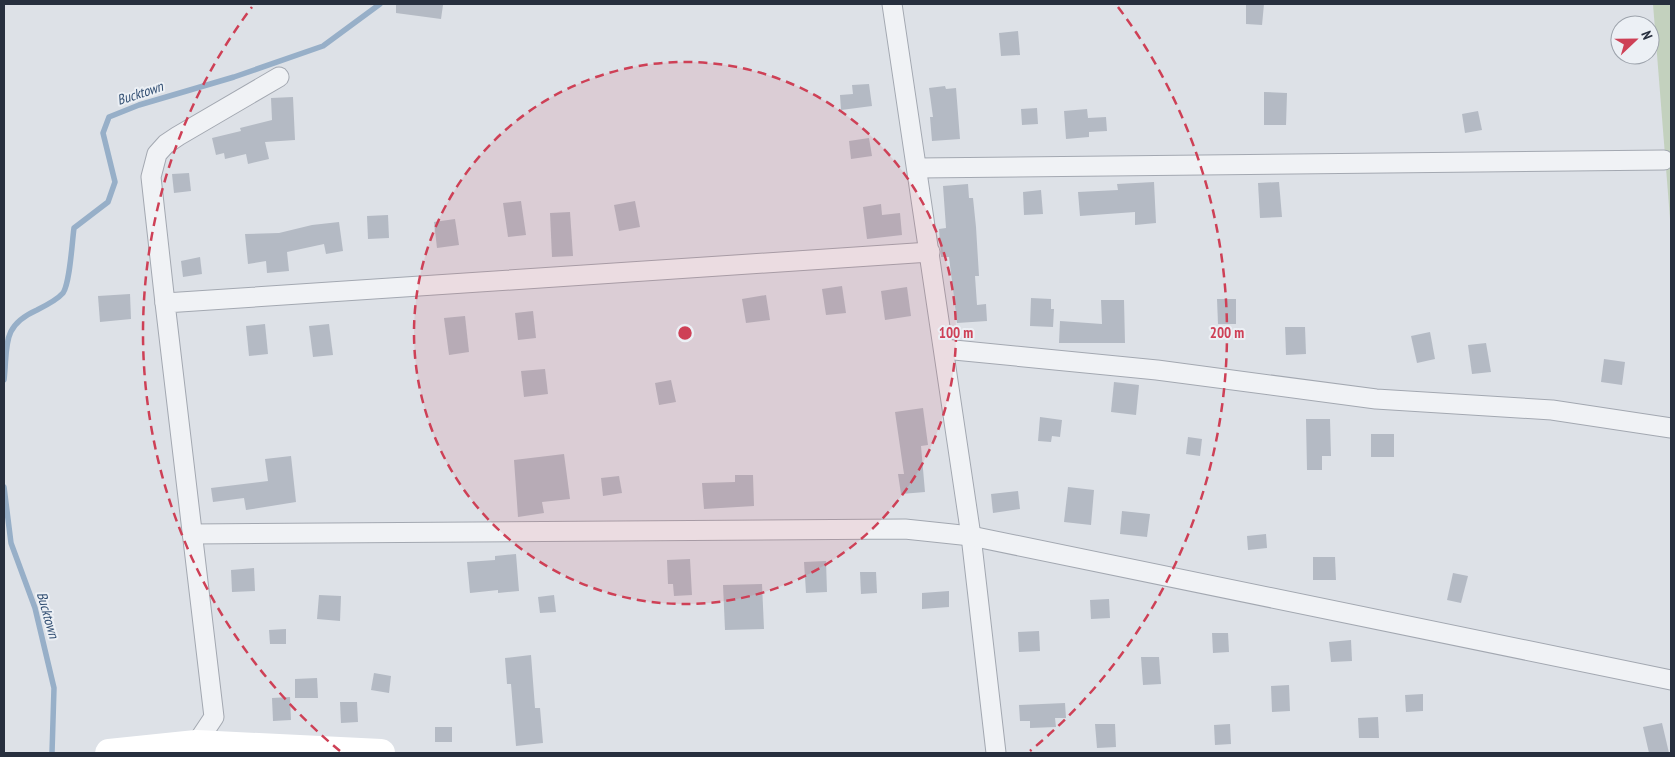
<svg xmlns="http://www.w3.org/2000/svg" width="1675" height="757" font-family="'PT Sans Narrow',sans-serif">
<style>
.green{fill:#c3d1be}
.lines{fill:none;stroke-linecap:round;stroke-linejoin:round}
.stream{stroke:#97afc8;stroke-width:5.5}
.building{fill:#b4bac4}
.street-casing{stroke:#a3a8b1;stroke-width:21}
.street{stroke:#f0f2f5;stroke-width:19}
.secondary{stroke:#fff;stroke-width:28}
.ring{fill:none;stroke:#ce4056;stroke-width:2.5;stroke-dasharray:9 6}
.labels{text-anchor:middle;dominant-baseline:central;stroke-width:4;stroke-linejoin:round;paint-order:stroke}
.water-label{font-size:14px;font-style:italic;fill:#314e72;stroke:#ecf0f5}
.centre{fill:#ce4056;stroke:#ecf0f5;stroke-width:2.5}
.ring-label{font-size:15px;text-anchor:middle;font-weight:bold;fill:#ce4056;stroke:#ecf0f5;stroke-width:4;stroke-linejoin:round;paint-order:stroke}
</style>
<rect width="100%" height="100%" fill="#dde1e7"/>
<!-- green -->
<path class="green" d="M1653,4h18v227z"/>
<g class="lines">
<!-- stream -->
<g class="stream">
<path d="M4,380c4,-35 -3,-54 33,-70 8,-4 20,-10 26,-17 7,-10 9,-51 11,-65l34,-26 7,-20 -12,-49 6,-16 30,-12 95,-28 89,-31 57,-42"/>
<path d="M4,487l7,56 24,65 19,80 -2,65"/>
</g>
</g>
<!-- building -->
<g class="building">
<path d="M396,4l47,1 -2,14 -45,-6z"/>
<path d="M1246,4h18l-2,21 -16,-1z"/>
<path d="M1018,31l2,24 -19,1 -2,-23z"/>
<path d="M869,84l3,22 -31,4 -1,-15 13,-1 -1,-9z"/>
<path d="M945,86l1,3 10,-1 4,51 -28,2 -2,-24h3l-4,-29z"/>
<path d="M1264,92l23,1 -1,32h-22z"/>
<path d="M293,97l2,43 -30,2 4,17 -21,5 -2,-10 -21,5 -1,-6 -8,2 -4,-17 29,-7 -1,-3 32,-8 -1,-22z"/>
<path d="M1037,108l1,16 -16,1 -1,-16z"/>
<path d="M1087,109l1,9 18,-1 1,14 -18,1v5l-23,2 -2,-28z"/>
<path d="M1478,111l4,19 -17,3 -3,-19z"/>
<path d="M869,138l3,18 -21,3 -2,-18z"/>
<path d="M189,173l2,18 -17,2 -2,-19z"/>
<path d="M1154,182l2,41 -21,2v-13l-55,4 -2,-24 40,-2 -1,-6z"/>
<path d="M1279,182l3,35 -22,1 -2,-35z"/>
<path d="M968,184l1,14h4l3,29 3,49h-4l2,29 9,-1 1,17 -30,2 -8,-66h-8l-2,-28 7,-1 -3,-42z"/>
<path d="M1041,190l2,24 -19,1 -1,-23z"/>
<path d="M521,201l5,34 -18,2 -5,-34z"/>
<path d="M635,201l5,26 -21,4 -5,-26z"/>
<path d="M881,204l1,11 18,-2 2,22 -35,4 -4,-32z"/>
<path d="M570,212l3,44 -21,1 -2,-44z"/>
<path d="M388,215l1,23 -21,1 -1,-23z"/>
<path d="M455,219l4,26 -22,3 -3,-26z"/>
<path d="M339,222l4,29 -17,3 -2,-10 -37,8 2,19 -22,2 -1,-12 -18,3 -3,-30 34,-1 33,-8z"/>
<path d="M200,257l2,17 -19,3 -2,-16z"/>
<path d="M842,286l4,27 -20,2 -4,-26z"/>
<path d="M907,287l4,29 -26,4 -4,-29z"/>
<path d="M130,294l1,25 -31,3 -2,-26z"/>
<path d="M766,295l4,25 -24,3 -4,-24z"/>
<path d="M1031,298l20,1v10h3l-1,18 -23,-1z"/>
<path d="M1217,299h19v25h-18z"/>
<path d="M1101,300h23l1,43h-66l1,-22 42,3z"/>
<path d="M533,311l3,27 -18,2 -3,-27z"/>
<path d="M465,316l4,36 -20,3 -5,-37z"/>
<path d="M265,324l3,30 -19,2 -3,-30z"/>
<path d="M329,324l4,31 -20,2 -4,-31z"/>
<path d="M1285,327h20l1,27 -20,1z"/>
<path d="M1430,332l5,27 -18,4 -6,-27z"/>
<path d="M1486,343l5,29 -19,2 -4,-29z"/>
<path d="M1604,359l21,3 -3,23 -21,-3z"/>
<path d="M545,369l3,25 -24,3 -3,-26z"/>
<path d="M671,380l5,22 -17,3 -4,-22z"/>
<path d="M1114,382l25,3 -3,30 -25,-3z"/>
<path d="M923,408l5,37 -7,1 4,46 -24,2 -3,-20h6l-9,-62z"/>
<path d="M1040,417l22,3 -2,17 -8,-1 -1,6 -13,-1z"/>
<path d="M1306,419h24l1,37h-9v14h-15z"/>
<rect x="1371" y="434" width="23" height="23"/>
<path d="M1188,437l14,2 -2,17 -14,-2z"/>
<path d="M564,454l6,45 -28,3 2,11 -26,4 -4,-57z"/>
<path d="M291,456l5,46 -50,8 -2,-12 -31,4 -2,-14 57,-7 -3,-22z"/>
<path d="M735,475h18l1,31 -50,3 -2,-26 33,-1z"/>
<path d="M619,476l3,17 -19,3 -2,-18z"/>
<path d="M1068,487l26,3 -3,35 -27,-3z"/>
<path d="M1018,491l2,18 -27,4 -2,-19z"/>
<path d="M1122,511l28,3 -3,23 -27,-3z"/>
<path d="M1266,534l1,14 -19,2 -1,-14z"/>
<path d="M516,554l3,37 -21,2v-3l-28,3 -3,-31 28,-2v-4z"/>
<path d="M1313,557h22l1,23h-23z"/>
<path d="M690,559l2,36 -18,1 -1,-12h-5l-1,-24z"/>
<path d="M826,561l1,31 -21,1 -2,-31z"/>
<path d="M254,568l1,23 -23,1 -1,-22z"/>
<path d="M860,572h16l1,21 -16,1z"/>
<path d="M1453,573l15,3 -7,27 -14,-3z"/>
<path d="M762,584l2,45 -39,1 -2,-45z"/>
<path d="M949,591v16l-27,2v-16z"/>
<path d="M319,595l22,1 -1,25 -23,-2z"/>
<path d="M554,595l2,17 -16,1 -2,-16z"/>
<path d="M1109,599l1,19 -19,1 -1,-19z"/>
<path d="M286,629v15h-16l-1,-14z"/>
<path d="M1039,631l1,20 -21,1 -1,-20z"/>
<path d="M1212,633h16l1,19 -16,1z"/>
<path d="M1351,640l1,21 -21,1 -2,-20z"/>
<path d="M531,655l4,53h5l3,35 -27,3 -5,-62h-4l-2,-26z"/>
<path d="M1141,657h18l2,27 -18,1z"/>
<path d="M374,673l17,3 -2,17 -18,-3z"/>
<path d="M317,678l1,20h-23v-19z"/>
<path d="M1289,685l1,26 -18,1 -1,-26z"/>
<path d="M1423,694v17l-17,1 -1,-17z"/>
<path d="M290,697l1,23 -18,1 -1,-23z"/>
<path d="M340,702h17l1,20 -17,1z"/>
<path d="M1065,703l1,15h-11l1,9 -26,1v-7h-10l-1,-16z"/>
<path d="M1378,717l1,21h-20l-1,-20z"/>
<path d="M1662,723l7,30h-20l-6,-26z"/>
<path d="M1095,724h20l1,23 -19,1z"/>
<path d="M1230,724l1,20 -16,1 -1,-20z"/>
<rect x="435" y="727" width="17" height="15"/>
</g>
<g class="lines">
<!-- street casing -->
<g class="street-casing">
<g id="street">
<path d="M892,4l79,532 25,217"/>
<path d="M918,168l746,-8"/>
<path d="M165,303l-14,-126 6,-23 9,-10 12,-8 101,-59"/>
<path d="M944,349l213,21 219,29 176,11 119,18"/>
<path d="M192,534l713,-5 66,7 700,144"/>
<path d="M196,744l18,-27 -49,-414 765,-51"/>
</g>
</g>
<!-- street -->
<use href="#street" class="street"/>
<!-- secondary -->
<path class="secondary" d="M109,753l87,-9 185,9"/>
</g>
<!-- distance rings -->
<circle cx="685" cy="333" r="271" fill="#ce4056" fill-opacity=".12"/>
<g class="ring">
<circle cx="685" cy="333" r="271"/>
<path d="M340 751A542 542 0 0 1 252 7M1118 7A542 542 0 0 1 1030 751"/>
</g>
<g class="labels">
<!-- water labels -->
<g class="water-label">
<text transform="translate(140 93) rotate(-18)">Bucktown</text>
<text transform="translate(48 615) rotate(74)">Bucktown</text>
</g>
</g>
<circle cx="685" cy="333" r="8" class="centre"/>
<g class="ring-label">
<text x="956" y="338">100 m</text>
<text x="1227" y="338">200 m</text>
</g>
<!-- border -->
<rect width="1675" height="757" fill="none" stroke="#272f3e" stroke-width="10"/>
<!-- north arrow -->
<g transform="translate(1635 40) rotate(68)"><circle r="24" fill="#ecf0f5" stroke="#9da3ac"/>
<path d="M0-4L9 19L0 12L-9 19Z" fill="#ce4056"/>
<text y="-8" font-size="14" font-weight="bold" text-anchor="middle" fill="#272f3e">N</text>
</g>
</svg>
